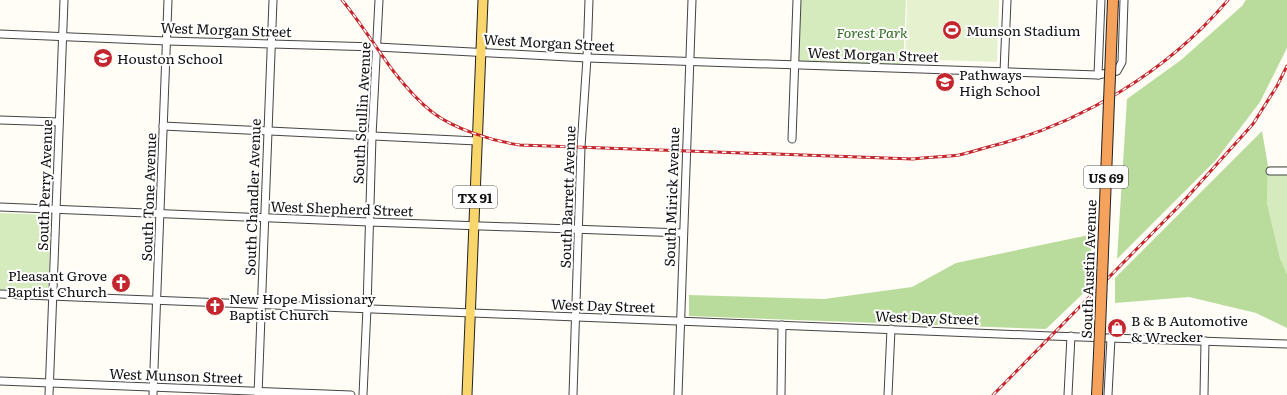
<svg xmlns="http://www.w3.org/2000/svg" width="1287" height="395" font-family="Literata,serif">
<style>
.green{fill:#d5ebbd}
.forest{fill:#b9dc9c}
.pitch{fill:#e6f2cf}
.lines{fill:none;stroke-linecap:round;stroke-linejoin:round}
.minor-casing{stroke:#444;stroke-width:9}
.major-casing{stroke:#222;stroke-width:11}
.highway-casing{stroke:#222;stroke-width:12}
.minor{stroke:#fff;stroke-width:7}
.major{stroke:#f9d66b;stroke-width:9}
.highway{stroke:#f5a25d;stroke-width:10}
.rail-casing{stroke:#c4262e;stroke-width:3}
.rail{stroke:#fff;stroke-width:1.5;stroke-dasharray:4.5;stroke-linecap:butt}
.highway-bridge-casing{stroke:#222;stroke-width:12;stroke-linecap:butt}
.highway-bridge{stroke:#f5a25d;stroke-width:10}
.labels{text-anchor:middle;dominant-baseline:central;stroke-width:4;stroke-linejoin:round;paint-order:stroke}
.shield{fill:#fff;stroke:#585858;stroke-width:1}
.shield-label{font-size:13px;font-weight:bold;fill:#111}
.street-label{font-size:14px;fill:#111;stroke:#fff}
.poi-label{font-size:14px;fill:#111;stroke:#fff;text-anchor:start}
.park-label{font-size:14px;font-style:italic;fill:#2f6b1f;stroke:#fff}
</style>
<rect width="100%" height="100%" fill="#fffdf5"/>
<!-- green -->
<g class="green">
<path d="M800,0h106l-3,65 -105,-3z"/>
<path d="M1268,166h19v108l-7,-16 -13,-55z"/>
<path d="M0,213l51,2 -3,77 -48,-2z"/>
</g>
<!-- forest -->
<g class="forest">
<path d="M1246,0h41v48l-27,54 -44,58 -99,99 10,-160 54,-39 61,-54z"/>
<path d="M1262,131l6,35 -1,37 13,55 7,16v54l-31,-15 -67,-16 -74,6v-25z"/>
<path d="M1089,235l6,47 -49,47 -357,-13v-21l135,4 88,-12 44,-24z"/>
</g>
<!-- pitch -->
<path class="pitch" d="M907,0h92l-2,62 -92,-3z"/>
<g class="lines">
<!-- minor casing -->
<g class="minor-casing">
<g id="minor">
<path d="M0,34l167,7 210,6 210,11 511,17 19,-4 5,-9 2,-62"/>
<path d="M1004,72l3,-72"/>
<path d="M1098,75l3,-75"/>
<path d="M0,120l59,2"/>
<path d="M163,126l314,15"/>
<path d="M792,139l5,-139"/>
<path d="M1270,171h17"/>
<path d="M0,207l369,15 314,11"/>
<path d="M0,294l1051,42 236,8"/>
<path d="M0,381l351,14"/>
<path d="M49,395l15,-395"/>
<path d="M153,395l15,-395"/>
<path d="M258,395l15,-395"/>
<path d="M363,395l4,-87 5,-172 7,-136"/>
<path d="M573,395l8,-248 6,-89 2,-58"/>
<path d="M678,395l14,-395"/>
<path d="M781,395l1,-70"/>
<path d="M888,395l3,-66"/>
<path d="M1068,395l3,-59"/>
<path d="M1108,395l3,-57"/>
<path d="M1204,395l1,-54"/>
</g>
</g>
<!-- major casing -->
<g class="major-casing">
<path id="major" d="M467,395l16,-395"/>
</g>
<!-- highway casing -->
<g class="highway-casing">
<path id="highway" d="M1097,395l2,-41"/>
</g>
<!-- minor -->
<use href="#minor" class="minor"/>
<!-- major -->
<use href="#major" class="major"/>
<!-- highway -->
<use href="#highway" class="highway"/>
<!-- rail casing -->
<g class="rail-casing">
<g id="rail">
<path d="M342,0c19,23 34,48 52,72 11,14 24,29 38,40 22,17 60,29 88,33l393,14c15,-2 31,-2 46,-4 9,-2 19,-5 29,-8 91,-22 179,-75 240,-147"/>
<path d="M993,395l188,-191 72,-80 24,-38 10,-20"/>
</g>
</g>
<!-- rail -->
<use href="#rail" class="rail"/>
<!-- highway-bridge casing -->
<g class="highway-bridge-casing">
<path id="highway-bridge" d="M1099,354l14,-354"/>
</g>
<!-- highway-bridge -->
<use href="#highway-bridge" class="highway-bridge"/>
</g>
<!-- icons -->
<defs>
<g id="stadium-disc" transform="scale(1)"><circle r="9.5" fill="#c4262e" stroke="#fff"/><path d="M0-5a6.5 5 0 1 0 0 10a6.5 5 0 1 0 0-10ZM-3.5-1.8h7v3.6h-7Z" fill="#fff"/></g>
<g id="school-disc" transform="scale(1)"><circle r="9.5" fill="#c4262e" stroke="#fff"/><path d="M0-5L7-2L0 1L-7-2ZM-4 1L0 2.5L4 1V4Q0 6-4 4Z" fill="#fff"/></g>
<g id="church-disc" transform="scale(1)"><circle r="9.5" fill="#c4262e" stroke="#fff"/><path d="M-1.2-6h2.4v3.5h3.3v2.4h-3.3V6h-2.4V-.1h-3.3v-2.4h3.3Z" fill="#fff"/></g>
<g id="shop-disc" transform="scale(1)"><circle r="9.5" fill="#c4262e" stroke="#fff"/><path d="M-5-2.5h2.3a2.7 3.5 0 0 1 5.4 0H5L5.5 6h-11ZM-1.5-2.5h3a1.5 2.3 0 0 0-3 0Z" fill="#fff"/></g>
</defs>
<g fill-rule="evenodd">
<use href="#stadium-disc" x="952" y="30"/>
<use href="#school-disc" x="103" y="58"/>
<use href="#school-disc" x="945" y="82"/>
<use href="#church-disc" x="121" y="283"/>
<use href="#church-disc" x="215" y="306"/>
<use href="#shop-disc" x="1117" y="328"/>
</g>
<g class="labels">
<!-- shield labels -->
<g class="shield">
<rect x="1084" y="166" width="44" height="22" rx="3"/>
<rect x="453" y="186" width="44" height="22" rx="3"/>
</g>
<g class="shield-label">
<text x="1106" y="177">US 69</text>
<text x="475" y="197">TX 91</text>
</g>
<!-- street labels -->
<g class="street-label">
<text transform="translate(226 29) rotate(2)">West Morgan Street</text>
<text transform="translate(549 42) rotate(3)">West Morgan Street</text>
<text transform="translate(873 54) rotate(2)">West Morgan Street</text>
<text transform="translate(361 113) rotate(-87)">South Scullin Avenue</text>
<text transform="translate(44 185) rotate(-88)">South Perry Avenue</text>
<text transform="translate(148 197) rotate(-88)">South Tone Avenue</text>
<text transform="translate(252 197) rotate(-88)">South Chandler Avenue</text>
<text transform="translate(567 197) rotate(-88)">South Barrett Avenue</text>
<text transform="translate(671 197) rotate(-88)">South Mirick Avenue</text>
<text transform="translate(342 208) rotate(2)">West Shepherd Street</text>
<text transform="translate(1088 269) rotate(-88)">South Austin Avenue</text>
<text transform="translate(603 305) rotate(2)">West Day Street</text>
<text transform="translate(927 317) rotate(2)">West Day Street</text>
<text transform="translate(176 375) rotate(2)">West Munson Street</text>
</g>
<!-- poi labels -->
<g class="poi-label">
<text x="966" y="30">Munson Stadium</text>
<text x="117" y="58">Houston School</text>
<text x="959" y="74">Pathways<tspan x="959" dy="16">High School</tspan></text>
<text x="107" y="275" text-anchor="end">Pleasant Grove<tspan x="107" dy="16">Baptist Church</tspan></text>
<text x="229" y="298">New Hope Missionary<tspan x="229" dy="16">Baptist Church</tspan></text>
<text x="1131" y="320">B &amp; B Automotive<tspan x="1131" dy="16">&amp; Wrecker</tspan></text>
</g>
<!-- park labels -->
<g class="park-label">
<text x="872" y="32">Forest Park</text>
</g>
</g>
</svg>
